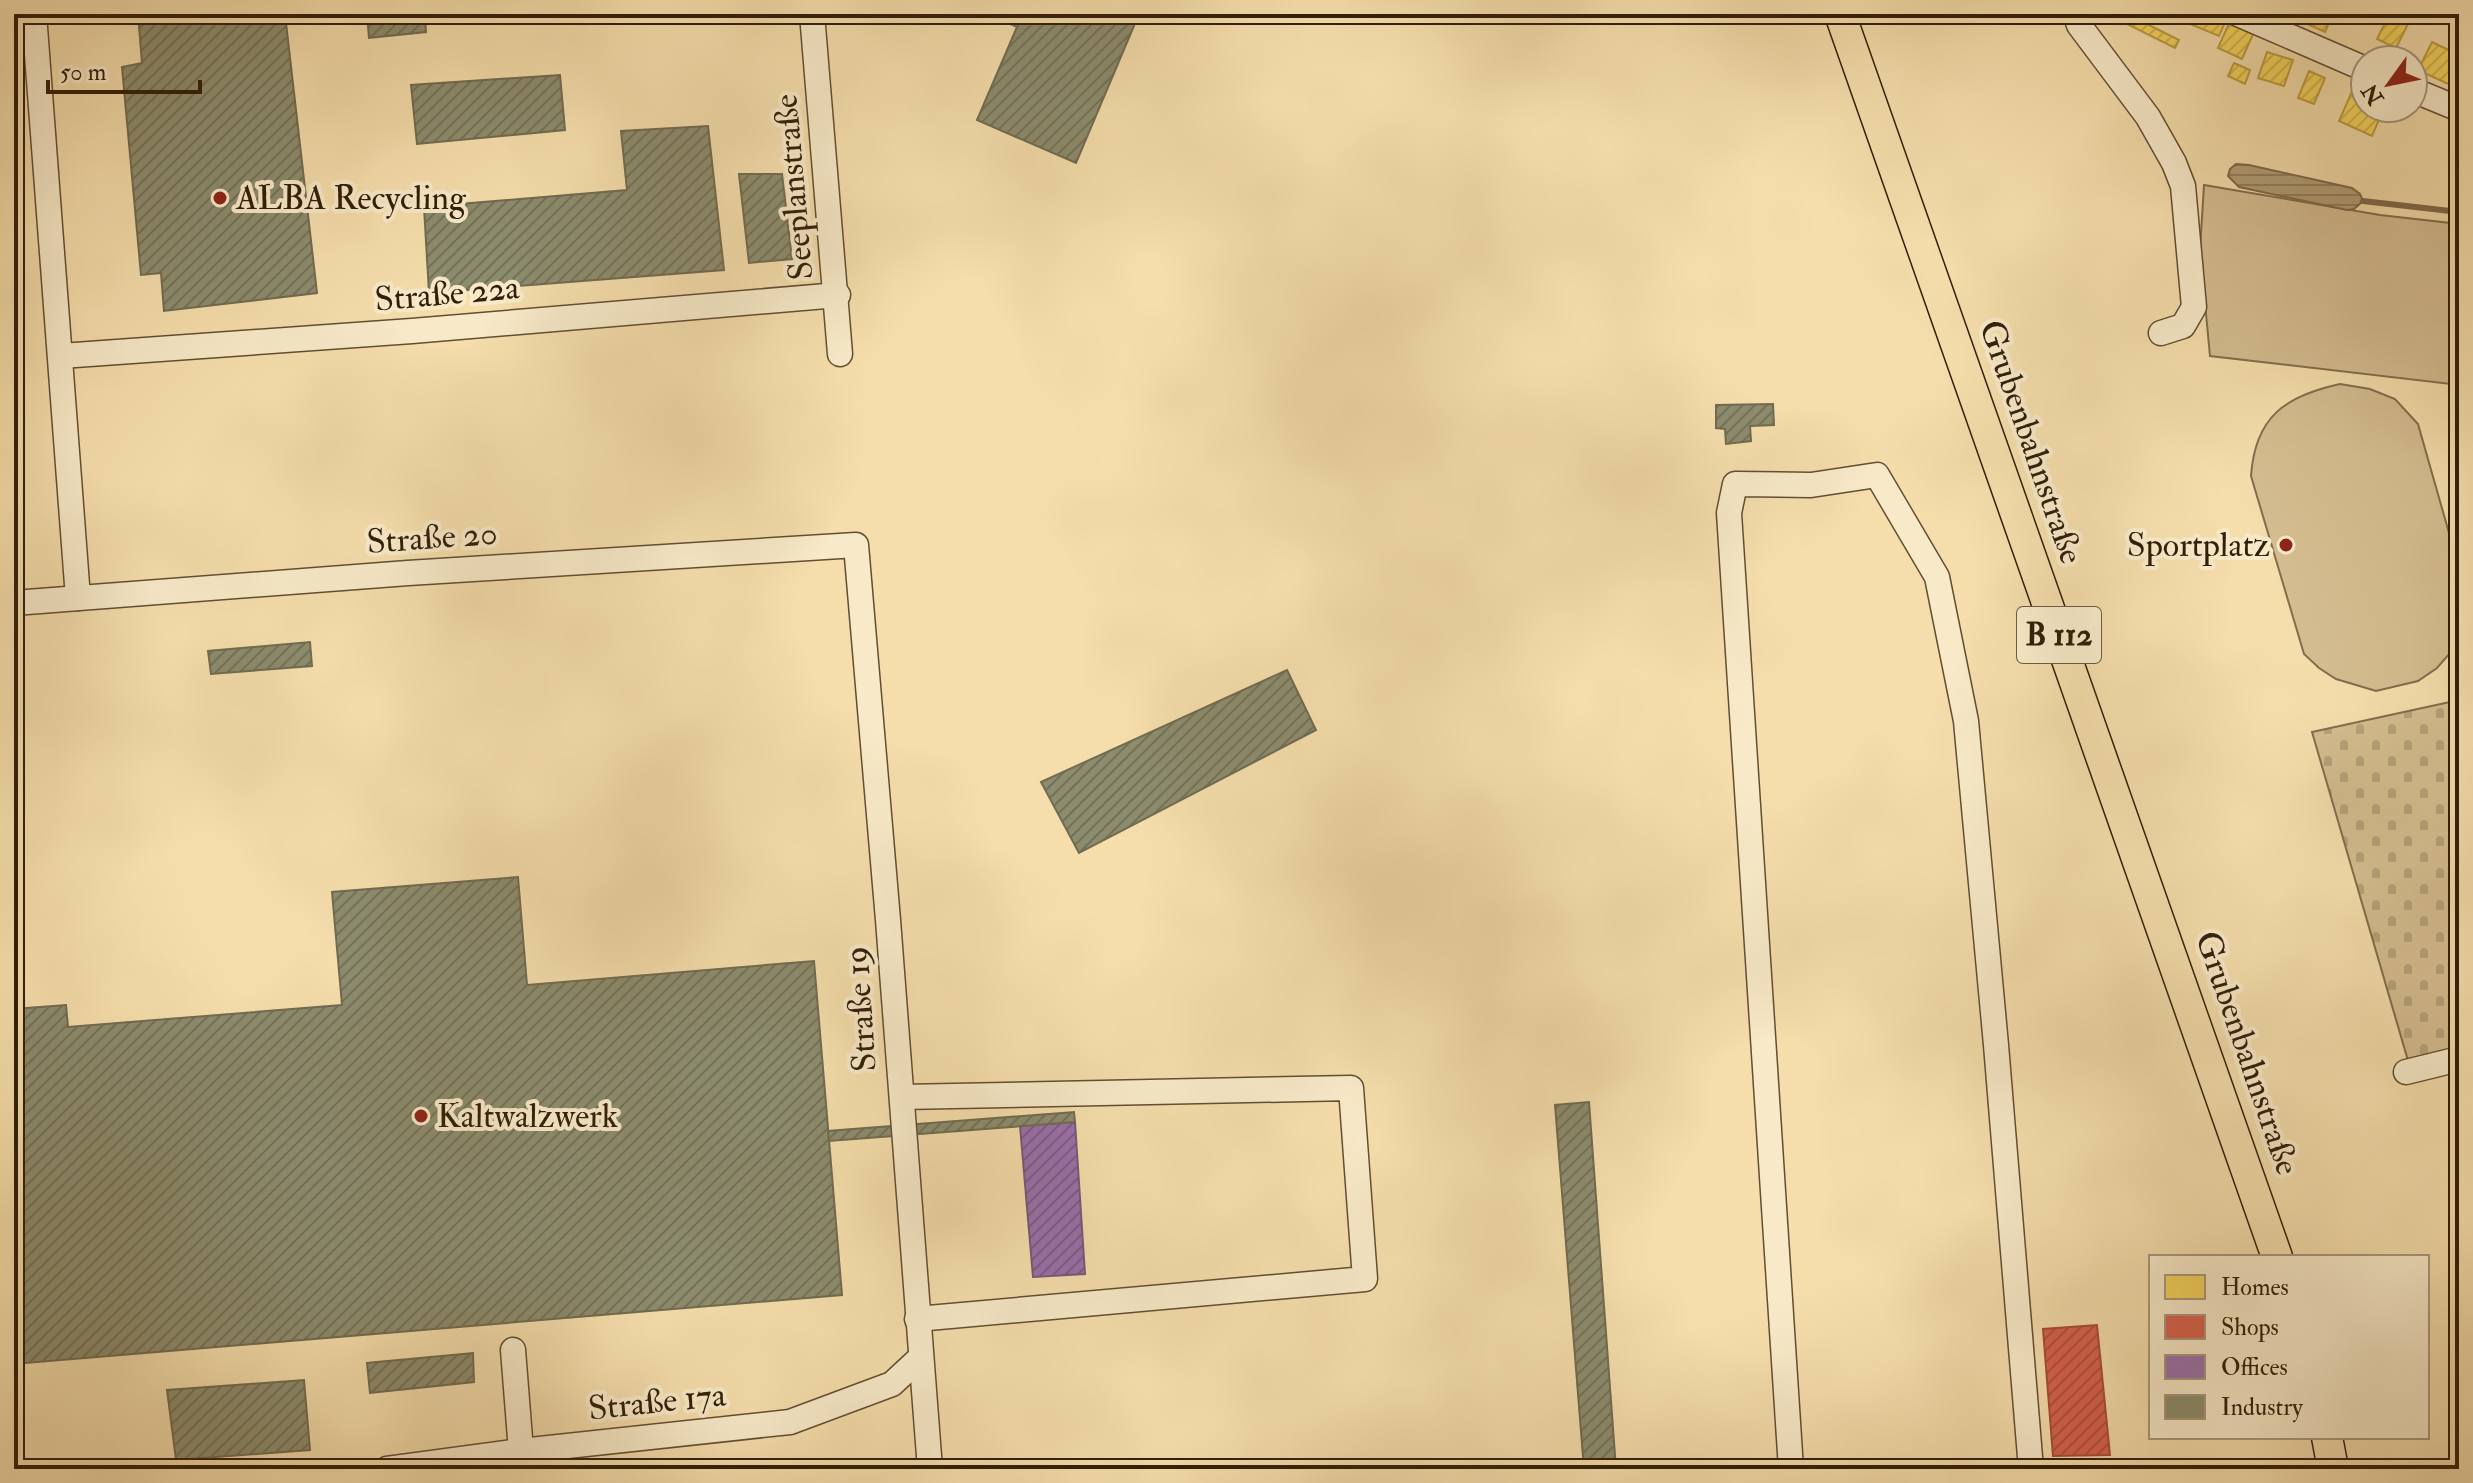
<svg xmlns="http://www.w3.org/2000/svg" width="2473" height="1483" font-family="'IM FELL Double Pica',serif">
<style>
.cemetery{fill:url(#cemetery-stones);stroke:#826e4c;stroke-width:2}
.garden{fill:#d4bd90;stroke:#826e4c;stroke-width:2}
.water{fill:url(#water-rules);stroke:#7e6a4a;stroke-width:2}
.homes{fill:url(#homes-hatch);stroke:#bb9e43;stroke-width:2}
.shops{fill:url(#shops-hatch);stroke:#a44c39;stroke-width:2}
.offices{fill:url(#offices-hatch);stroke:#7a577a;stroke-width:2}
.industry{fill:url(#industry-hatch);stroke:#716b50;stroke-width:2}
.lines{fill:none;stroke-linecap:round;stroke-linejoin:round}
.stream{stroke:#7e6a4a;stroke-width:6}
.minor-casing{stroke:#624e32;stroke-width:27}
.major-casing{stroke:#311e09;stroke-width:33}
.minor{stroke:#f8eac9;stroke-width:24}
.major{stroke:#f5deac;stroke-width:30}
.poi-dot{fill:#8f2418;stroke:#f8eac9;stroke-width:3}
.labels{text-anchor:middle;dominant-baseline:central;stroke-width:8;stroke-linejoin:round;paint-order:stroke}
.shield{fill:#f8eac9;stroke:#6d5b43;stroke-width:2}
.shield-label{font-size:32px;font-weight:bold;fill:#311e09}
.street-label{font-size:34px;fill:#311e09;stroke:#f8eac9}
.poi-label{font-size:34px;fill:#311e09;stroke:#f8eac9;text-anchor:start}
</style>
<defs>
<pattern id="cemetery-stones" width="16" height="16" patternUnits="userSpaceOnUse" patternTransform="scale(2)"><rect width="16" height="16" fill="#d4bd90"/><path d="M2 7V4a2 2 0 0 1 4 0v3zM10 15v-3a2 2 0 0 1 4 0v3z" fill="#b6a27b"/></pattern>
<pattern id="water-rules" width="6" height="5" patternUnits="userSpaceOnUse" patternTransform="scale(2)"><rect width="6" height="5" fill="#b29d75"/><path d="M0 2.5h6" fill="none" stroke="#917f5e"/></pattern>
<pattern id="homes-hatch" width="6" height="6" patternUnits="userSpaceOnUse" patternTransform="scale(2)"><rect width="6" height="6" fill="#f6d55c"/><path d="M-1 1l2-2M0 6l6-6M5 7l2-2" fill="none" stroke="#d3b64f"/></pattern>
<pattern id="shops-hatch" width="6" height="6" patternUnits="userSpaceOnUse" patternTransform="scale(2)"><rect width="6" height="6" fill="#d6604d"/><path d="M-1 1l2-2M0 6l6-6M5 7l2-2" fill="none" stroke="#ae4f3e"/></pattern>
<pattern id="offices-hatch" width="6" height="6" patternUnits="userSpaceOnUse" patternTransform="scale(2)"><rect width="6" height="6" fill="#9970ab"/><path d="M-1 1l2-2M0 6l6-6M5 7l2-2" fill="none" stroke="#7d5b89"/></pattern>
<pattern id="industry-hatch" width="6" height="6" patternUnits="userSpaceOnUse" patternTransform="scale(2)"><rect width="6" height="6" fill="#8c8c6e"/><path d="M-1 1l2-2M0 6l6-6M5 7l2-2" fill="none" stroke="#737259"/></pattern>
</defs>
<rect width="100%" height="100%" fill="#f5deac"/>
<filter id="stains"><feTurbulence type="fractalNoise" baseFrequency=".0025" numOctaves="4"/><feColorMatrix values="0 0 0 0 .2 0 0 0 0 .09 0 0 0 0 .02 0 0 0 .5 -.17"/></filter>
<radialGradient id="worn" r=".72"><stop offset=".6" stop-color="#630" stop-opacity="0"/><stop offset="1" stop-color="#630" stop-opacity=".3"/></radialGradient>
<!-- cemetery -->
<path class="cemetery" d="M2459,700v351l-50,13 -97,-332z"/>
<!-- garden -->
<g class="garden">
<path d="M2204,185l176,30 79,9v161l-249,-29 -10,-106z"/>
<path d="M2340,384l30,5 25,10 23,25 41,144v69l-8,15 -14,16 -19,13 -42,10 -40,-12 -17,-11 -15,-14 -53,-178c4,-59 34,-80 89,-92z"/>
</g>
<!-- water -->
<path class="water" d="M2236,164l13,1 103,23 8,6 3,7 -9,8 -7,1 -108,-23 -11,-11 2,-7z"/>
<!-- homes -->
<g class="homes">
<path d="M2107,14h20l52,26 -4,8z"/>
<path d="M2181,14h13l-4,10 -12,-4z"/>
<path d="M2194,14h17l15,6 -7,16 -29,-12z"/>
<path d="M2304,14h29l-8,18 -24,-11z"/>
<path d="M2389,15l19,9 -12,24 -19,-9z"/>
<path d="M2230,21l24,11 -12,27 -24,-11z"/>
<path d="M2432,42l27,13v34l-41,-19z"/>
<path d="M2267,52l26,8 -9,26 -26,-8z"/>
<path d="M2234,63l16,7 -5,14 -17,-8z"/>
<path d="M2309,71l16,7 -11,26 -16,-6z"/>
<path d="M2353,89l12,6v13h19l-12,28 -33,-15z"/>
</g>
<!-- shops -->
<path class="shops" d="M2097,1325l13,130 -57,1 -10,-127z"/>
<!-- offices -->
<path class="offices" d="M1075,1122l10,152 -52,3 -13,-151z"/>
<!-- industry -->
<g class="industry">
<path d="M138,14h147l32,279 -153,18 -3,-38 -20,2 -19,-208 20,-4z"/>
<path d="M367,14h58l1,18 -57,6z"/>
<path d="M991,14h148l-63,149 -99,-43 40,-93z"/>
<path d="M560,75l5,55 -148,14 -6,-59z"/>
<path d="M708,126l16,144 -295,23 -5,-86 203,-17 -6,-59z"/>
<path d="M739,174h43l10,85 -43,4z"/>
<path d="M1773,404l1,21 -24,1 1,15 -25,3 -1,-15 -9,-1v-23z"/>
<path d="M310,642l2,24 -101,8 -3,-23z"/>
<path d="M1287,670l29,60 -237,123 -38,-71z"/>
<path d="M518,877l9,108 287,-24 28,334 -828,69v-355l52,-4 2,22 274,-22 -10,-113z"/>
<path d="M1589,1102l27,367h-32l-29,-364z"/>
<path d="M1074,1112l1,10 -246,19 -1,-10z"/>
<path d="M473,1353l1,29 -104,11 -3,-30z"/>
<path d="M304,1380l6,70 -134,10 -9,-70z"/>
</g>
<g class="lines">
<!-- stream -->
<path class="stream" d="M2363,201l96,11"/>
<!-- minor casing -->
<g class="minor-casing">
<g id="minor">
<path d="M34,14l44,584"/>
<path d="M812,14l28,340"/>
<path d="M2075,14l4,11 69,92 26,46 9,23 11,121 -11,19 -22,7"/>
<path d="M2238,14l127,55"/>
<path d="M2413,90l46,19"/>
<path d="M61,356l351,-25 426,-36"/>
<path d="M14,603l394,-30 448,-28 32,375 42,549"/>
<path d="M2406,1072l53,-13"/>
<path d="M902,1097l449,-9 14,191 -448,40"/>
<path d="M513,1350l8,101"/>
<path d="M387,1469l134,-18 269,-29 102,-38 28,-26"/>
<path d="M1791,1469l-62,-956 6,-29 76,1 66,-10 60,102 29,144 30,324 35,424"/>
</g>
</g>
<!-- major casing -->
<g class="major-casing">
<g id="major">
<path d="M1840,14l437,1243"/>
<path d="M2327,1437l6,32"/>
</g>
</g>
<!-- minor -->
<use href="#minor" class="minor"/>
<!-- major -->
<use href="#major" class="major"/>
</g>
<!-- markers -->
<g class="poi-dot">
<circle cx="220" cy="198" r="8"/>
<circle cx="2286" cy="545" r="8"/>
<circle cx="421" cy="1116" r="8"/>
</g>
<g class="labels">
<!-- shield labels -->
<rect class="shield" x="2017" y="607" width="84" height="56" rx="6"/>
<g class="shield-label">
<text x="2059" y="635">B 112</text>
</g>
<!-- street labels -->
<g class="street-label">
<text transform="translate(794 187) rotate(-95)">Seeplanstraße</text>
<text transform="translate(447 294) rotate(-5)">Straße 22a</text>
<text transform="translate(2031 442) rotate(71)">Grubenbahnstraße</text>
<text transform="translate(432 538) rotate(-4)">Straße 20</text>
<text transform="translate(861 1009) rotate(-94)">Straße 19</text>
<text transform="translate(2247 1053) rotate(71)">Grubenbahnstraße</text>
<text transform="translate(657 1402) rotate(-6)">Straße 17a</text>
</g>
<!-- poi labels -->
<g class="poi-label">
<text x="236" y="198">ALBA Recycling</text>
<text x="2270" y="545" text-anchor="end">Sportplatz</text>
<text x="437" y="1116">Kaltwalzwerk</text>
</g>
</g>
<!-- margin -->
<rect width="2473" height="1483" fill="none" stroke="#f5deac" stroke-width="48"/>
<rect x="16" y="16" width="2441" height="1451" fill="none" stroke="#311e09" stroke-width="4"/>
<rect x="24" y="24" width="2425" height="1435" fill="none" stroke="#311e09" stroke-width="2"/>
<!-- legend -->
<rect x="2149" y="1255" width="280" height="184" fill="#f8eac9" stroke="#a8987c" stroke-width="2"/>
<rect x="2165" y="1275" width="40" height="24" fill="#f6d55c" stroke="#a8987c" stroke-width="2"/>
<text x="2221" y="1295" font-size="24" fill="#311e09">Homes</text>
<rect x="2165" y="1315" width="40" height="24" fill="#d6604d" stroke="#a8987c" stroke-width="2"/>
<text x="2221" y="1335" font-size="24" fill="#311e09">Shops</text>
<rect x="2165" y="1355" width="40" height="24" fill="#9970ab" stroke="#a8987c" stroke-width="2"/>
<text x="2221" y="1375" font-size="24" fill="#311e09">Offices</text>
<rect x="2165" y="1395" width="40" height="24" fill="#8c8c6e" stroke="#a8987c" stroke-width="2"/>
<text x="2221" y="1415" font-size="24" fill="#311e09">Industry</text>
<!-- north arrow -->
<g transform="translate(2389 84) rotate(237)"><circle r="38" fill="#f8eac9" stroke="#a8987c" stroke-width="2"/>
<path d="M0-6L14 30L0 20L-14 30Z" fill="#8f2418"/>
<text y="-12" font-size="22" font-weight="bold" text-anchor="middle" fill="#311e09">N</text>
</g>
<!-- scale -->
<path d="M48 80v12h152v-12" fill="none" stroke="#311e09" stroke-width="4"/>
<text x="60" y="80" font-size="24" fill="#311e09" stroke="#f8eac9" stroke-width="6" paint-order="stroke">50 m</text>
<rect width="100%" height="100%" filter="url(#stains)"/>
<rect width="100%" height="100%" fill="url(#worn)"/>
</svg>
